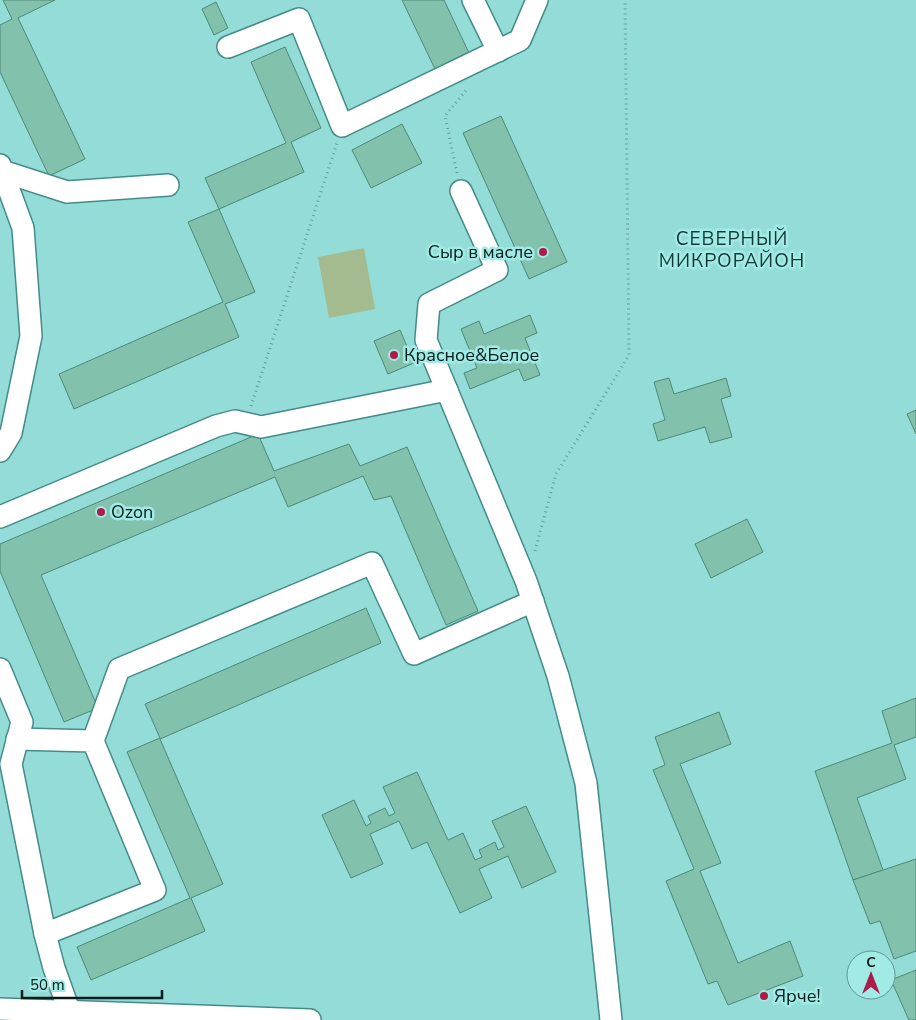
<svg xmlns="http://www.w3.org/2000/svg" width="916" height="1020" font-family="'Nunito Sans',sans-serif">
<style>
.green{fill:#a3bb8f}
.building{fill:#82c1ac;stroke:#4c8a76}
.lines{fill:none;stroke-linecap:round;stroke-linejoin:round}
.minor-casing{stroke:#448c88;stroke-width:24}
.path{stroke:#639d9a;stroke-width:3;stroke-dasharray:1 4;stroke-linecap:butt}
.minor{stroke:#fff;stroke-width:21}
.poi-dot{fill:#ae1b47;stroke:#a1eae5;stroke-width:2}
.labels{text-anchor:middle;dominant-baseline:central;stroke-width:5;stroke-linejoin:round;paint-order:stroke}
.poi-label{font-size:18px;fill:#001d1b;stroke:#a1eae5;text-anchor:start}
.neighbourhood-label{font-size:19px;letter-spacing:1px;fill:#123937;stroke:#a1eae5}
</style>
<rect width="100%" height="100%" fill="#94dcd8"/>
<!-- green -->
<path class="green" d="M364,248l11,61 -46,9 -11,-61z"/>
<!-- building -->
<g class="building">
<path d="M3,0h52l-37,18 67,141 -36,17 -49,-104v-47l12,-6z"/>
<path d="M402,0h42l25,53 -34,16z"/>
<path d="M216,2l12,26 -14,7 -12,-26z"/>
<path d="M285,47l36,81 -30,14 13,30 -85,37 36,83 -30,12 14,33 -165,72 -15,-35 164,-72 -35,-80 31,-13 -14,-31 81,-35 -35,-81z"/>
<path d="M501,116l66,146 -38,17 -66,-146z"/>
<path d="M402,124l20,39 -51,25 -19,-38z"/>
<path d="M530,315l7,18 -12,5 15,37 -16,6 -5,-12 -49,20 -6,-16 13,-5 -16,-39 18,-8 5,13z"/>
<path d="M400,330l14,33 -26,11 -14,-33z"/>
<path d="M669,378l5,16 52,-16 5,18 -10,3 11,38 -22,6 -5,-16 -47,14 -5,-17 12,-4 -11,-38z"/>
<path d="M916,410v24l-9,-20z"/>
<path d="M258,434l16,37 75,-27 11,22 47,-19 71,164 -32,14 -55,-129 -17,4 -11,-24 -75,31 -13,-30 -234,98 57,133 -34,14 -64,-151v-27z"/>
<path d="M747,519l16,33 -52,26 -16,-34z"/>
<path d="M366,608l15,35 -221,96 63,145 -32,14 14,33 -114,49 -14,-33 113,-49 -63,-146 33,-14 -15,-34z"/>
<path d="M916,698v39l-22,8 12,34 -49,19 26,72 -30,10 -38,-109 77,-28 -10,-32z"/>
<path d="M719,712l12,32 -51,20 41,99 -21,8 38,92 52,-22 13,35 -75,29 -11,-24 -9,3 -42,-103 28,-12 -41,-99 12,-5 -10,-28z"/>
<path d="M417,772l31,68 15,-7 12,27 7,-3 -3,-7 16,-8 3,8 6,-3 -12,-26 34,-15 30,66 -34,16 -14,-32 -29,13 13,29 -32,15 -33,-71 -15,7 -13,-28 -29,13 13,30 -32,14 -29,-63 32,-15 12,26 5,-3 -3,-7 17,-8 4,8 6,-3 -12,-26z"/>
<path d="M916,859v92l-22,8 -14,-38 -10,3 -17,-44z"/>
<path d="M916,970v50h-7l-18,-40z"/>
</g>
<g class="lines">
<!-- minor casing -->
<g class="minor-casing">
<g id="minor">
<path d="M473,0l25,51"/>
<path d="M228,47l71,-28 43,107 178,-86 17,-40"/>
<path d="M0,165l23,63 8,108 -20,97 -11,18"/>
<path d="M2,171l65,21 101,-7"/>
<path d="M461,191l36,79 -68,34 -3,36 100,241 32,95 28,107 25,237"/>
<path d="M0,517l216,-91 19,-5 26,6 186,-37"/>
<path d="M0,669l22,53 -11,42 34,170 9,34 16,45"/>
<path d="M17,739l76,2 62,149 -110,44"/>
<path d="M93,741l26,-72 253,-106 42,91 119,-53"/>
<path d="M0,1009l310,11"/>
</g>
</g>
<!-- path -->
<g class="path">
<path d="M457,173l-12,-57 22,-27"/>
<path d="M251,406l86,-263"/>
<path d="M535,551l21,-77 73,-119 -4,-355"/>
</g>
<!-- minor -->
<use href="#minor" class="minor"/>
</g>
<!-- markers -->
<g class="poi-dot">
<circle cx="543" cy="252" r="5"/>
<circle cx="394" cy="355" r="5"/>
<circle cx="101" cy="512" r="5"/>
<circle cx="764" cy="996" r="5"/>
</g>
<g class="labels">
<!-- poi labels -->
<g class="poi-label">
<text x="533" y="252" text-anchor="end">Сыр в масле</text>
<text x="404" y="355">Красное&amp;Белое</text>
<text x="111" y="512">Ozon</text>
<text x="774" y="996">Ярче!</text>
</g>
<!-- neighbourhood labels -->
<g class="neighbourhood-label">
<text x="732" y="239">СЕВЕРНЫЙ<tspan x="732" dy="22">МИКРОРАЙОН</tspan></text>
</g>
</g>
<!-- north arrow -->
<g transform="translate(871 975)"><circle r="24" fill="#a1eae5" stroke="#619894"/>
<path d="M0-4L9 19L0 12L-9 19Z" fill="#ae1b47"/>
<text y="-8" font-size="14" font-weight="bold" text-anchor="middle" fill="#001d1b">С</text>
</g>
<!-- scale -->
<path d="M22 990v8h140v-8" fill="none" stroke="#001d1b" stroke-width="2.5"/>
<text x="30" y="990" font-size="15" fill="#001d1b" stroke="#a1eae5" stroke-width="4" paint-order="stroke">50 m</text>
</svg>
